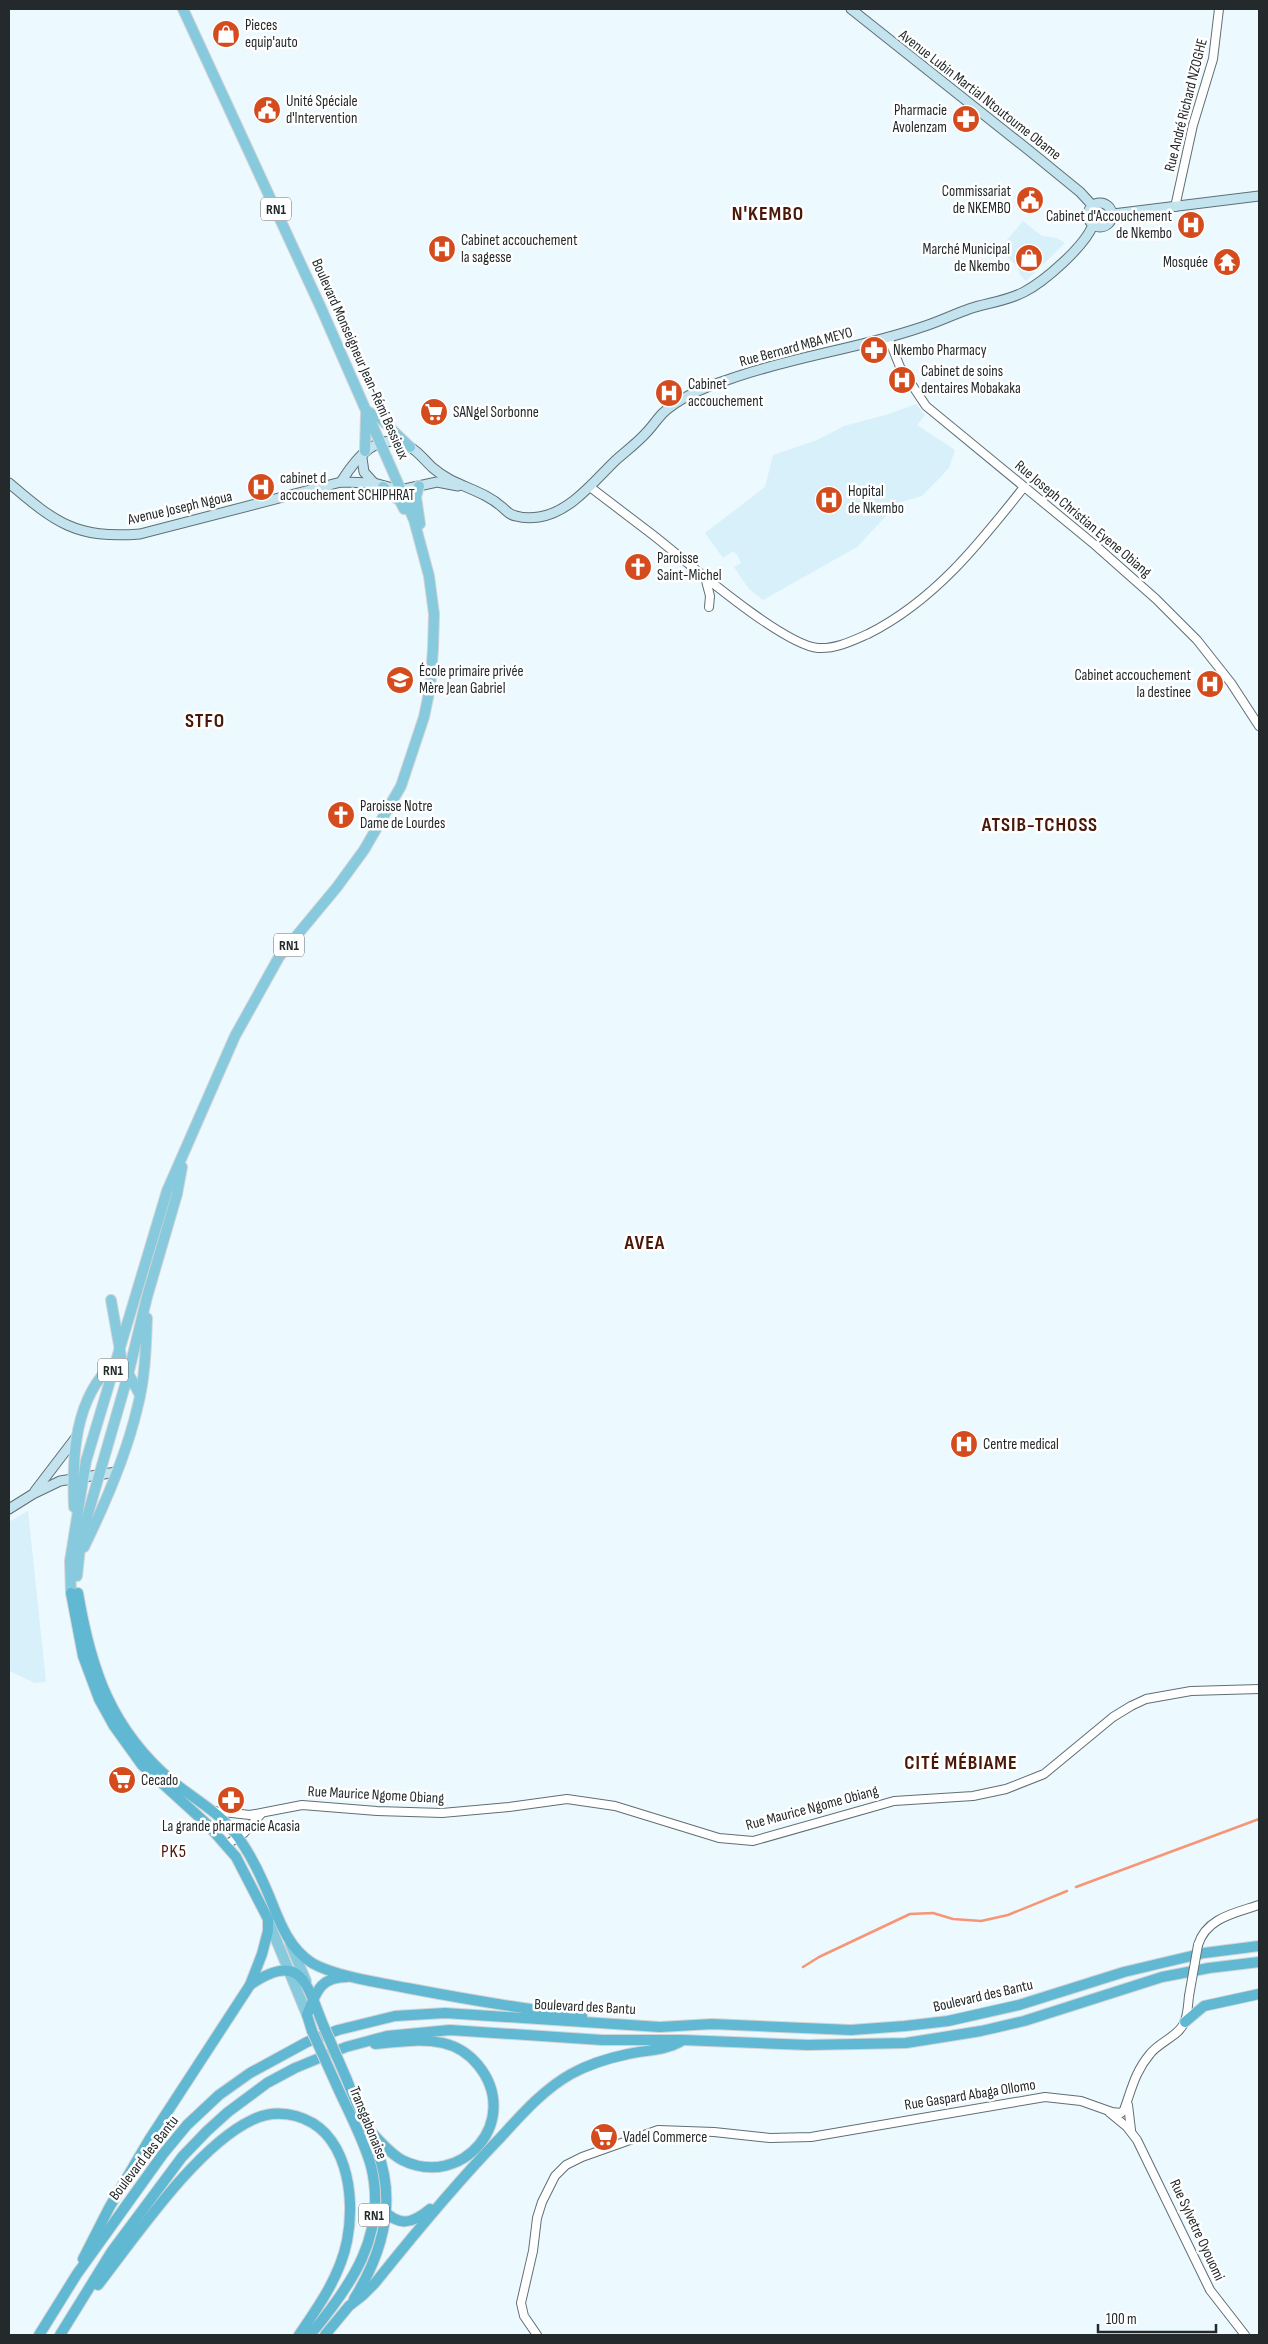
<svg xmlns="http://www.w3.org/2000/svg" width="1268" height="2344" font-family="'Sofia Sans Condensed',sans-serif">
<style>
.built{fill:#d7f0fa}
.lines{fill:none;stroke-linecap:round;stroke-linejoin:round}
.stream{stroke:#f79577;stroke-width:2.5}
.tertiary-casing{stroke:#606f74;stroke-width:10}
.secondary-casing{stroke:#606f74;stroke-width:11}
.primary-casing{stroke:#d3d4d5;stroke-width:12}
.trunk-casing{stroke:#d3d4d5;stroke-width:12}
.tertiary{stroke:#fff;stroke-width:8}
.secondary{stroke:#c3e4ee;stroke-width:9}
.primary{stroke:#88cadd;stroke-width:10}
.trunk{stroke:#60b8d2;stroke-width:10}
.tertiary-bridge-casing{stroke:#606f74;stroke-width:10;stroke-linecap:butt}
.trunk-bridge-casing{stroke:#d3d4d5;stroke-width:12;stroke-linecap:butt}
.tertiary-bridge{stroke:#fff;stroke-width:8}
.trunk-bridge{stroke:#60b8d2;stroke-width:10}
.labels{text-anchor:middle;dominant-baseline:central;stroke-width:5;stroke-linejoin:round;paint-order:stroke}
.shield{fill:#fff;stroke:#666a6b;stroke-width:1}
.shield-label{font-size:14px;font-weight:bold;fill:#242a2c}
.poi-label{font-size:15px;fill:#242a2c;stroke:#fff;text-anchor:start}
.street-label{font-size:15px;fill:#242a2c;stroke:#fff}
.quarter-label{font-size:18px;letter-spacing:1px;fill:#491808;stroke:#fff}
.district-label{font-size:20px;font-weight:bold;letter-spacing:1px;fill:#491808;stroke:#fff}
</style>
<rect width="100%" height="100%" fill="#ecf9fe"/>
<!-- built -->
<g class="built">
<path d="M1023,221l19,15 15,2 8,5 -39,38 -6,-6 -3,-9 -18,-17z"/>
<path d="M916,404l9,11 -8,10 38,25 -6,18 -27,28 -24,7 -41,44 -94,53 -14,-11 -15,-22 7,-4 -3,-7 -5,-5 -10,7 -18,-25 60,-46 8,-32 44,-15 27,-14 45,-12z"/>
<path d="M28,1511l18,171 -11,1 -26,-12v-149z"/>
</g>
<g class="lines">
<!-- stream -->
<g class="stream">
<path d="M1076,1887l183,-68"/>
<path d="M803,1967l16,-10 91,-43 23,-1 20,6 28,2 27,-6 59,-24"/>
</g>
<!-- tertiary casing -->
<g class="tertiary-casing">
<g id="tertiary">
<path d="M1175,207l18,-82 20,-66 6,-50"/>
<path d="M888,337l12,30 26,39 169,139 61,54 41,41 34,43 28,43"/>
<path d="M590,487c21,16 42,32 63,48 32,25 129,110 165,113 18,1 34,-7 50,-14 66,-33 111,-90 156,-147"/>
<path d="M705,577l5,19 -1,11"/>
<path d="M213,1811l37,4 52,-10 75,6 65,2 67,-6 58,-8 48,7 104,32 34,3 141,-40 79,-5 33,-7 38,-15 69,-57 18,-11 15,-7 45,-8 68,-2"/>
<path d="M226,1845l18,-12 17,-19"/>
<path d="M1198,1945c8,-27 37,-32 61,-40"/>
<path d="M1128,2105l3,25"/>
<path d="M1110,2113l17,14 10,13 73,150 35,45"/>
<path d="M537,2335l-13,-19 -3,-13 12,-52 4,-33 5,-16 13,-26 11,-11 16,-8 76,-27 56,2 56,6 41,-1 234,-40 36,4 31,11 9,1 3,-3c8,-22 11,-38 26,-56 9,-12 29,-18 34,-31 4,-8 4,-19 5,-27"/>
</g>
</g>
<!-- secondary casing -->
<g class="secondary-casing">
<g id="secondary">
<path d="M851,9l180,143 49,40 12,13"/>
<circle cx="1100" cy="215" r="12"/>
<path d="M1113,214l146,-18"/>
<path d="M362,458l2,14 10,11"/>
<path d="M341,482c15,-24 37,-53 69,-35 9,5 15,14 23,21 20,18 49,21 69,39 5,4 7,8 14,9 7,2 16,2 23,1 32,-5 55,-36 77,-57 10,-9 21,-17 30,-27 6,-6 11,-14 17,-20 17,-16 45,-27 67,-34 61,-22 127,-30 189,-51 17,-5 33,-13 50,-19 18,-6 38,-8 55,-17 21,-11 60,-45 69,-67"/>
<path d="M9,483c47,40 67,56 131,51l201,-52 33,1 26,7 37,-8 21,4"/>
<path d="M35,1491l42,-55"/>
<path d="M9,1509l24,-15 27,-13 56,-9"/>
</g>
</g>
<!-- primary casing -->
<g class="primary-casing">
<g id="primary">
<path d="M367,411l14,8 29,28"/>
<path d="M365,451l1,-37"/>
<path d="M419,486l-3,11 4,27"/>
<path d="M383,487l17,14 4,8"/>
<path d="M111,1300l11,62 18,33"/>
<path d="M74,1507c-2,-50 0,-109 40,-144"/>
<path d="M84,1547c21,-43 42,-91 53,-138 8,-29 9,-61 10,-91"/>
<path d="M77,1576l4,-38 47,-163 19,-78 30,-103 5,-27"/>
<path d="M71,1593l-1,-32 16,-100 81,-270 68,-155 44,-79 58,-70 27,-37 37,-64 23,-69 6,-29 3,-39 1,-35 -5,-38 -15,-56 -93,-212 -138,-299"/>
<path d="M268,1920l39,95"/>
<path d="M290,1943l16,38"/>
</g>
</g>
<!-- trunk casing -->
<g class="trunk-casing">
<g id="trunk">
<path d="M71,1593l12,63 16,43 15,27 28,39 66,60 28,32 32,62v12l-6,23 -12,31 -101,155 -40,68 -26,51"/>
<path d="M78,1593c13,77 33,136 94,188 22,18 50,33 66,56 10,14 19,31 26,47 13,28 20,61 48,79 22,13 69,20 95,25 58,11 116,21 175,28"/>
<path d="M250,1985c52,-36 57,1 74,42"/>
<path d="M1185,2022l19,-16 55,-12"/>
<path d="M312,2031l-5,-16c9,-22 12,-38 40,-38"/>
<path d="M347,2080c9,24 21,46 30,70 20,52 5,104 -23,149"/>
<path d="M366,2126c11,12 22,26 36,34 60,30 121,-40 76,-95 -9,-11 -22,-19 -35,-22 -23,-5 -46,-1 -68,1"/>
<path d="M382,2209c17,18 30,15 48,0"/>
<path d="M98,2285c38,-49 99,-139 154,-165 14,-7 29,-8 44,-4 51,14 60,80 51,125 -7,35 -28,65 -48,94"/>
<path d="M39,2335l38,-61 86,-120 24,-29 32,-30 31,-22 57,-31 31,-12 57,-14 50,-3 215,14 52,-3 139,6 54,-4 43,-5 71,-16 105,-33 80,-19 55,-7"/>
<path d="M60,2335l52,-84 70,-94 25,-26 21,-19 39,-29 28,-15 51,-21 41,-11 63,-6 152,10h81l125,5 98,-2 75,-12 43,-10 138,-44 47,-9 50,-6"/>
<path d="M310,2335c41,-49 78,-101 61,-169 -8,-28 -23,-55 -35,-82"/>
<path d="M325,2335l24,-29 14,-11 12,-12c40,-50 81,-100 126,-146 21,-23 43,-48 70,-63 18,-10 38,-16 57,-20 17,-4 36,-3 52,-12"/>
</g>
</g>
<!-- tertiary -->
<use href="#tertiary" class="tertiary"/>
<!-- secondary -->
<use href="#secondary" class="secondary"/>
<!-- primary -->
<use href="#primary" class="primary"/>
<!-- trunk -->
<use href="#trunk" class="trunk"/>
<!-- tertiary-bridge casing -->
<g class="tertiary-bridge-casing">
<path id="tertiary-bridge" d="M1189,1996l9,-51"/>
</g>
<!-- trunk-bridge casing -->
<g class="trunk-bridge-casing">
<g id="trunk-bridge">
<path d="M324,2027l23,53"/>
<path d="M312,2031l24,53"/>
</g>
</g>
<!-- tertiary-bridge -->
<use href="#tertiary-bridge" class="tertiary-bridge"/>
<!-- trunk-bridge -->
<use href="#trunk-bridge" class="trunk-bridge"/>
</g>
<!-- icons -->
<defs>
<g id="shop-disc" transform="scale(1.4375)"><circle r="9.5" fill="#d44c1d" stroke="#fff"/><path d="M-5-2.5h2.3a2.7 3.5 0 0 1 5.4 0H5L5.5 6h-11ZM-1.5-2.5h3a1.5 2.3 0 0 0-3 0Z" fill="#fff"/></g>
<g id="civic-disc" transform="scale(1.4375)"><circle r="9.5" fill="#d44c1d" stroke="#fff"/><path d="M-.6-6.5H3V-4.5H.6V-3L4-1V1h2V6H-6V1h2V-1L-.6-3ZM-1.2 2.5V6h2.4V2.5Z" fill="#fff"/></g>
<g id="pharmacy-disc" transform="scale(1.4375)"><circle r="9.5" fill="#d44c1d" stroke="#fff"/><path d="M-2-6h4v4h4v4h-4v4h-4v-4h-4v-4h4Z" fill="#fff"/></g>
<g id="hospital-disc" transform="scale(1.4375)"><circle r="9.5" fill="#d44c1d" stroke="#fff"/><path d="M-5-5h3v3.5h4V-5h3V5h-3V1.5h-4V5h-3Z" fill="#fff"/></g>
<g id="temple-disc" transform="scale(1.4375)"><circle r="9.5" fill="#d44c1d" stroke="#fff"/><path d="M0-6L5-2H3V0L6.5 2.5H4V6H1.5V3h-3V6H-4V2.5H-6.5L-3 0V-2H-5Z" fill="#fff"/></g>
<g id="supermarket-disc" transform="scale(1.4375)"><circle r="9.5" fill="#d44c1d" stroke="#fff"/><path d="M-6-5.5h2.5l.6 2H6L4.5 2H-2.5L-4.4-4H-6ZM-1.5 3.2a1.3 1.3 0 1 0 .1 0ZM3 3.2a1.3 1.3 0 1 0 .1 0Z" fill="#fff"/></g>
<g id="church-disc" transform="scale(1.4375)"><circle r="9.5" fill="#d44c1d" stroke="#fff"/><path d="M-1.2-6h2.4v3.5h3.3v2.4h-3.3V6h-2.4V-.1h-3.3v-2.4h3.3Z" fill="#fff"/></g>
<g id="school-disc" transform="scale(1.4375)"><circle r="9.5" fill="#d44c1d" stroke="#fff"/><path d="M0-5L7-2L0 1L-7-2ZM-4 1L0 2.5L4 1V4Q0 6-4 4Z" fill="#fff"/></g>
</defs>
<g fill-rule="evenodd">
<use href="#shop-disc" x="226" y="34"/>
<use href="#civic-disc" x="267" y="110"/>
<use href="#pharmacy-disc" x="966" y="119"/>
<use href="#civic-disc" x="1030" y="200"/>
<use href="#hospital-disc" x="1191" y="225"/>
<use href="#hospital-disc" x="442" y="249"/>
<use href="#shop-disc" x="1029" y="258"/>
<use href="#temple-disc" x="1227" y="262"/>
<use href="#pharmacy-disc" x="874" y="350"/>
<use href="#hospital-disc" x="902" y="380"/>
<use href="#hospital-disc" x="669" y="393"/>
<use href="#supermarket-disc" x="434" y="412"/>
<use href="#hospital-disc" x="261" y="487"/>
<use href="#hospital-disc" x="829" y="500"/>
<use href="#church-disc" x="638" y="567"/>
<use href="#school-disc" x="400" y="680"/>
<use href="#hospital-disc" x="1210" y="684"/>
<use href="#church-disc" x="341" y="815"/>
<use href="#hospital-disc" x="964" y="1444"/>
<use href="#supermarket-disc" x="122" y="1780"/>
<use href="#pharmacy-disc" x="231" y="1800"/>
<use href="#supermarket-disc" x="604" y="2137"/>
</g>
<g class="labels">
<!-- shield labels -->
<g class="shield">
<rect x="261" y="197.5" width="30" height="23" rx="4"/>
<rect x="274" y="933.5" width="30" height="23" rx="4"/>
<rect x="98" y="1358.5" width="30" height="23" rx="4"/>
<rect x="359" y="2203.5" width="30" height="23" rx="4"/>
</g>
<g class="shield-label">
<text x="276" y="209">RN1</text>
<text x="289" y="945">RN1</text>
<text x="113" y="1370">RN1</text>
<text x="374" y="2215">RN1</text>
</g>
<!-- poi labels -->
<g class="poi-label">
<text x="245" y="25">Pieces<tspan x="245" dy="17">equip'auto</tspan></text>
<text x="286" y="101">Unité Spéciale<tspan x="286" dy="17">d'Intervention</tspan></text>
<text x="947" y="110" text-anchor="end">Pharmacie<tspan x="947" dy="17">Avolenzam</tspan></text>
<text x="1011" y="191" text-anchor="end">Commissariat<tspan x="1011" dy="17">de NKEMBO</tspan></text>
<text x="1172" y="216" text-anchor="end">Cabinet d'Accouchement<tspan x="1172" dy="17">de Nkembo</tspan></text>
<text x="461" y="240">Cabinet accouchement<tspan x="461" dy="17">la sagesse</tspan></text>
<text x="1010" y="249" text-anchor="end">Marché Municipal<tspan x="1010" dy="17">de Nkembo</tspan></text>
<text x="1208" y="262" text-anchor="end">Mosquée</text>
<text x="893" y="350">Nkembo Pharmacy</text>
<text x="921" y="371">Cabinet de soins<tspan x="921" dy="17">dentaires Mobakaka</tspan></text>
<text x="688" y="384">Cabinet<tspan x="688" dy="17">accouchement</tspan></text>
<text x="453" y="412">SANgel Sorbonne</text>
<text x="280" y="478">cabinet d<tspan x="280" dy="17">accouchement SCHIPHRAT</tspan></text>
<text x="848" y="491">Hopital<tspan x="848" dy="17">de Nkembo</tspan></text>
<text x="657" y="558">Paroisse<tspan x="657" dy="17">Saint-Michel</tspan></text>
<text x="419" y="671">École primaire privée<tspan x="419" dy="17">Mère Jean Gabriel</tspan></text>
<text x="1191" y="675" text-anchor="end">Cabinet accouchement<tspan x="1191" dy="17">la destinee</tspan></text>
<text x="360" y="806">Paroisse Notre<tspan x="360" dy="17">Dame de Lourdes</tspan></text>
<text x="983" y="1444">Centre medical</text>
<text x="141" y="1780">Cecado</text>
<text x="231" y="1826" text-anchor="middle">La grande pharmacie Acasia</text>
<text x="623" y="2137">Vadel Commerce</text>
</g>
<!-- street labels -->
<g class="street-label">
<text transform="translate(980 95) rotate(38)">Avenue Lubin Martial Ntoutoume Obame</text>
<text transform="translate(1186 105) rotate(-76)">Rue André Richard NZOGHE</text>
<text transform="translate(796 347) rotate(-15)">Rue Bernard MBA MEYO</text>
<text transform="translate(360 359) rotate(66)">Boulevard Monseigneur Jean-Rémi Bessieux</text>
<text transform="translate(180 508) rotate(-13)">Avenue Joseph Ngoua</text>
<text transform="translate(1083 519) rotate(40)">Rue Joseph Christian Eyene Obiang</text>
<text transform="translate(376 1795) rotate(3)">Rue Maurice Ngome Obiang</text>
<text transform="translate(812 1808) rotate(-15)">Rue Maurice Ngome Obiang</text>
<text transform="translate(983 1996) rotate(-13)">Boulevard des Bantu</text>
<text transform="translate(585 2007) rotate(3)">Boulevard des Bantu</text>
<text transform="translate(970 2095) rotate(-9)">Rue Gaspard Abaga Ollomo</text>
<text transform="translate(368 2123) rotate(68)">Transgabonaise</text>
<text transform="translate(144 2158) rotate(-52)">Boulevard des Bantu</text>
<text transform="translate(1197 2230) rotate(65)">Rue Sylvetre Oyouomi</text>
</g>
<!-- quarter labels -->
<g class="quarter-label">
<text x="174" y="1851">PK5</text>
</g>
<!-- district labels -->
<g class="district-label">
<text x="768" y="214">N'KEMBO</text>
<text x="205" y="721">STFO</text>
<text x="1040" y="825">ATSIB-TCHOSS</text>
<text x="645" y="1243">AVEA</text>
<text x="961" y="1763">CITÉ MÉBIAME</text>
</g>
</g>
<!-- border -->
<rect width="1268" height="2344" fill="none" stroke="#242a2c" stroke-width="20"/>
<!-- scale -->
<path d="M1098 2324v8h118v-8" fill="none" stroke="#242a2c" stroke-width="2.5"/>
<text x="1106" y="2324" font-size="15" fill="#242a2c" stroke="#ffffff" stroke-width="4" paint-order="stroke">100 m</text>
</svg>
